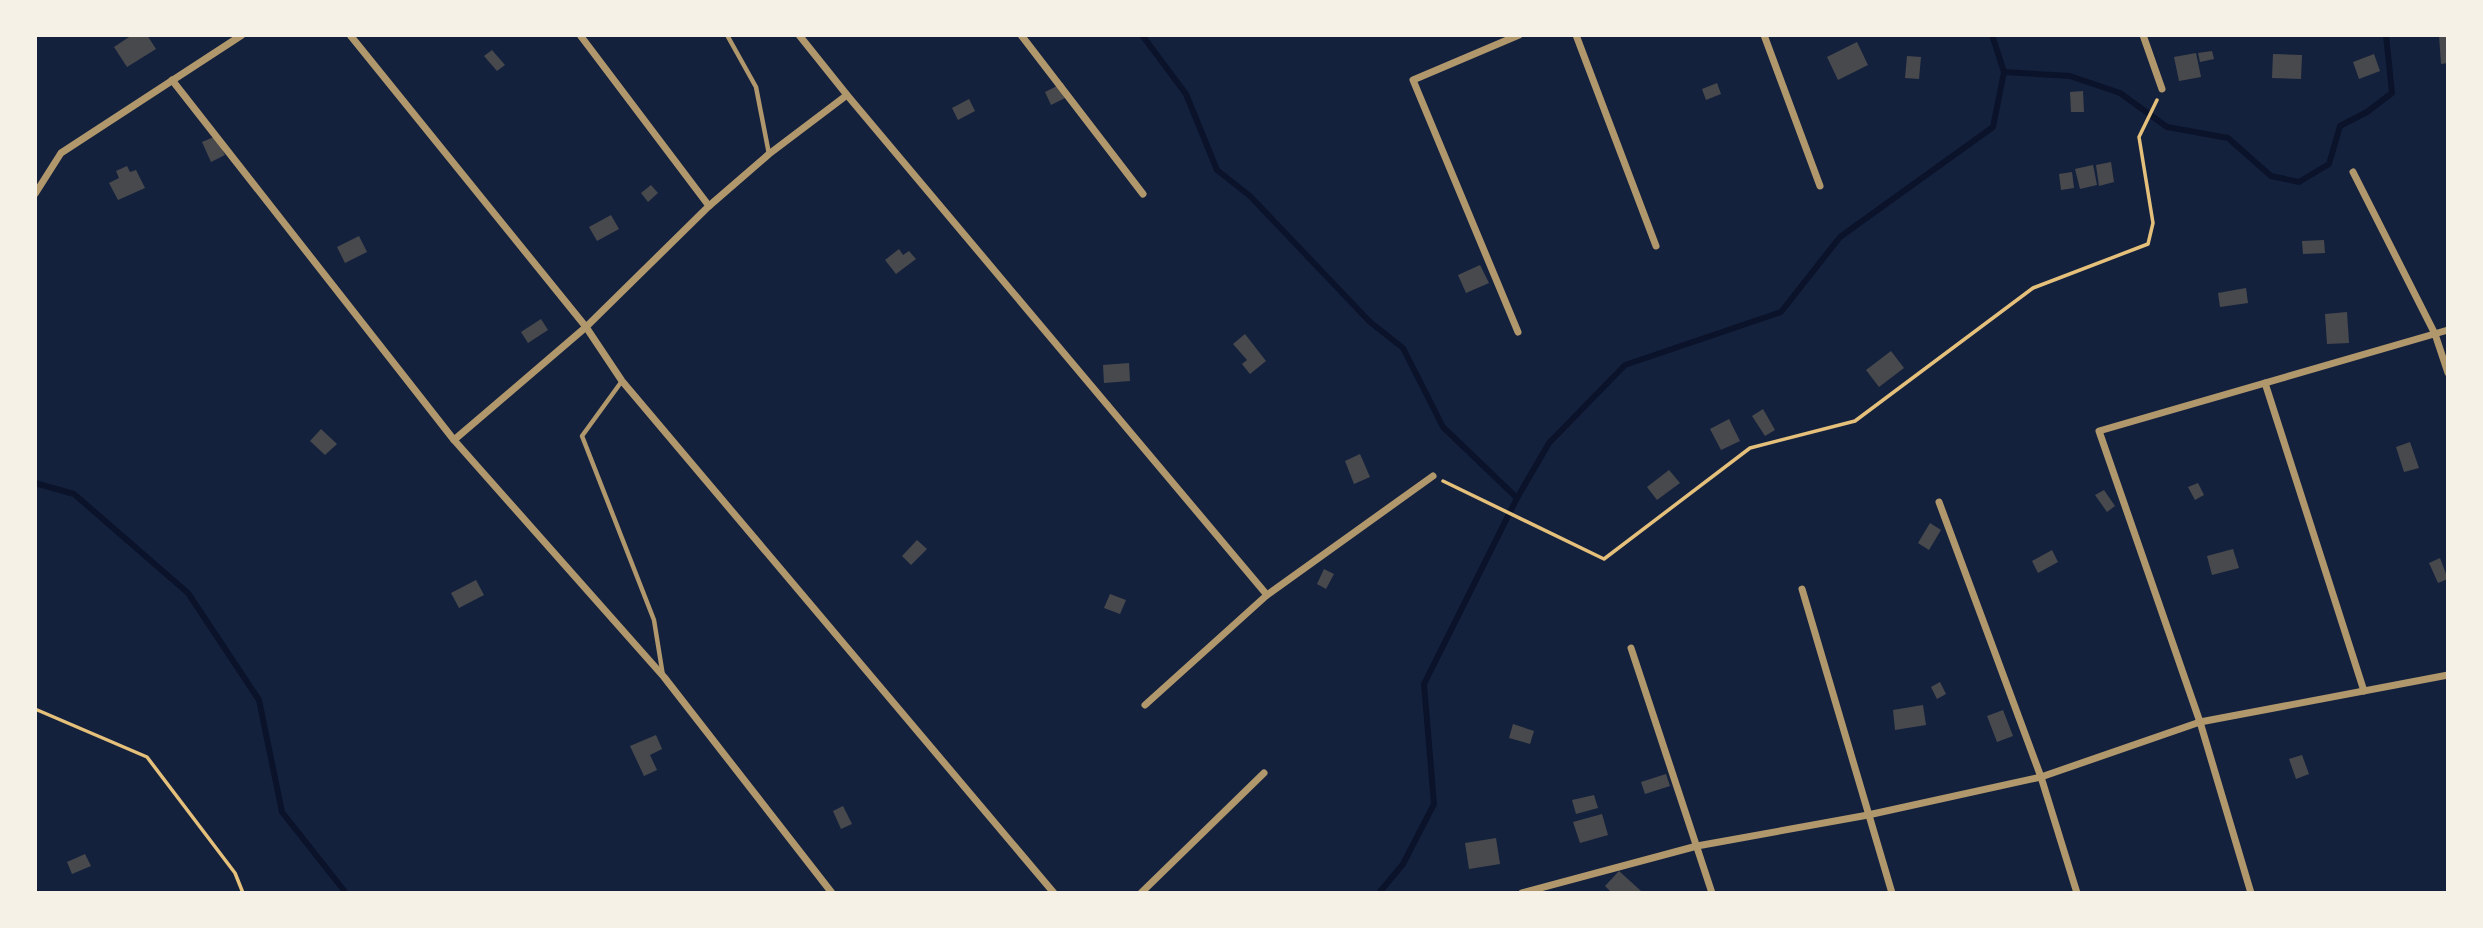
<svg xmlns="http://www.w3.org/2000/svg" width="2483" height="928" font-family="'Exo 2',sans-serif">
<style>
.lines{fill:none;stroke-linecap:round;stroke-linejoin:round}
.stream{stroke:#0b132b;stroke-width:6}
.building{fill:#48494c}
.path{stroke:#e5c07b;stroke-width:3.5}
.service{stroke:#b1986c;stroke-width:4.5}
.minor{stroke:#b1986c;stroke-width:7}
</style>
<rect width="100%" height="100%" fill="#14213d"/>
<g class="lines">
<!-- stream -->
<g class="stream">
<path d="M1142,35l44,59 31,76 33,26 120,126 33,26 40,79 74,71"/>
<path d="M2004,72l66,4 50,17 47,34 61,11 43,38 28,6 30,-18 11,-38 27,-14 25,-19 -6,-58"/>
<path d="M35,483l39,11 114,99 71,107 23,112 64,81"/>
<path d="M1379,893l24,-29 31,-60 -10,-120 93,-186 32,-55 76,-78 156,-53 59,-75 153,-110 11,-55 -12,-37"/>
</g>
</g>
<!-- building -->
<g class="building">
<path d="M132,35h15l9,14 -29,18 -13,-20z"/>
<path d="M2439,35h9v28l-7,1z"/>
<path d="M1857,42l11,23 -30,15 -11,-23z"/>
<path d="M492,50l13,15 -8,6 -13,-15z"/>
<path d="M2212,51l2,8 -14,3 -2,-9z"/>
<path d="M2196,53l5,24 -22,4 -5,-24z"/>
<path d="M2273,54l29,1 -1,24 -29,-1z"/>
<path d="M2374,54l6,17 -21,8 -6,-17z"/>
<path d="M1907,56l14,1 -2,22 -14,-1z"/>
<path d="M1063,83l6,13 -18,9 -6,-13z"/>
<path d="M1717,83l4,11 -15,6 -4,-11z"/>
<path d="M2083,91l1,21h-13l-1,-20z"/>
<path d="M969,99l6,12 -17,9 -6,-12z"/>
<path d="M216,136l9,19 -14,7 -9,-20z"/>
<path d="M2111,162l3,20 -15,4 -3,-21z"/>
<path d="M2093,165l4,20 -17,4 -5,-20z"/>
<path d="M127,166l3,6 6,-2 9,18 -27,12 -9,-17 10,-5 -3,-7z"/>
<path d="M2072,172l2,16 -13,2 -2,-16z"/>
<path d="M651,185l7,8 -10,9 -7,-9z"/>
<path d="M611,215l8,14 -22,12 -8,-14z"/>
<path d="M359,236l8,16 -22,11 -8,-16z"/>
<path d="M2324,240l1,13 -22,1 -1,-13z"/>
<path d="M899,249l4,6 6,-4 7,8 -20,15 -11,-14z"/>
<path d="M1480,265l9,18 -23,10 -8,-18z"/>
<path d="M2246,288l2,15 -28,4 -2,-14z"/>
<path d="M2347,312l2,31 -22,1 -2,-30z"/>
<path d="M541,319l7,11 -20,13 -7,-11z"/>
<path d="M1245,334l21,27 -16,13 -8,-10 5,-4 -14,-16z"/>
<path d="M1891,351l13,17 -25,19 -13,-17z"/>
<path d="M1129,363l1,18 -26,2 -1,-18z"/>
<path d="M1763,409l12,21 -10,6 -13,-20z"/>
<path d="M1729,419l11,22 -19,9 -11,-21z"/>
<path d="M321,429l16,15 -12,11 -15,-14z"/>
<path d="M2410,442l9,26 -15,4 -8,-25z"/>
<path d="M1360,454l10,23 -16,7 -9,-23z"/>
<path d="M1669,470l11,13 -23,17 -10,-13z"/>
<path d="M2198,483l6,12 -9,5 -7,-13z"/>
<path d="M2104,490l11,16 -8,6 -12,-17z"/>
<path d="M1930,523l11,7 -12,20 -11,-7z"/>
<path d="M917,540l10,9 -16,16 -9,-9z"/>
<path d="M2233,549l6,19 -27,7 -5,-19z"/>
<path d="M2052,550l6,12 -20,11 -6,-12z"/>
<path d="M2440,558l8,21 -10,4 -9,-20z"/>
<path d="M1324,569l10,5 -8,15 -9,-5z"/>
<path d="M476,580l8,15 -25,13 -8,-15z"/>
<path d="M1110,594l16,6 -6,14 -16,-6z"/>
<path d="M1940,682l6,12 -9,5 -6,-12z"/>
<path d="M1923,705l3,20 -31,5 -2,-20z"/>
<path d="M2003,710l10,26 -16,6 -10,-26z"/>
<path d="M1513,724l21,7 -4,13 -21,-6z"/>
<path d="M656,735l6,14 -12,6 7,15 -13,6 -14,-30z"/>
<path d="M2302,755l7,19 -13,5 -7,-20z"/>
<path d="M1666,774l4,12 -25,8 -4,-12z"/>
<path d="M1594,795l4,13 -22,6 -4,-14z"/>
<path d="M843,806l9,18 -11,5 -8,-18z"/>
<path d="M1602,814l6,21 -28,8 -7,-21z"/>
<path d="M1496,838l4,26 -31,5 -4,-26z"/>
<path d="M85,854l6,12 -19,8 -5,-12z"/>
<path d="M1619,871l22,20 -2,2h-27l-7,-7z"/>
</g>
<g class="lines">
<!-- path -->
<g class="path">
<path d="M1443,481l161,78 146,-111 105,-27 178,-133 115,-44 5,-21 -14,-86 18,-37"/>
<path d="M35,709l112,48 88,116 8,20"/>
</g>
<!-- service -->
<g class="service">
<path d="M727,35l29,52 13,67"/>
<path d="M622,381l-40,55 72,184 9,56"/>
</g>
<!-- minor -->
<g class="minor">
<path d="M350,35l236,292 36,54 432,512"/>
<path d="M580,35l129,171"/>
<path d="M799,35l48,60 420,500"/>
<path d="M1021,35l122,159"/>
<path d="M1576,35l80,211"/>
<path d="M1764,35l56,151"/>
<path d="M2143,35l19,54"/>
<path d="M172,80l282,360 210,237 168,216"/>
<path d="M2353,172l82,162 13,39"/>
<path d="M35,194l26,-41 181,-118"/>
<path d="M1518,332l-105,-252 106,-45"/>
<path d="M2265,383l99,308"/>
<path d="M454,440l132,-113 123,-121 60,-52 78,-59"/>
<path d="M1939,502l102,275 36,116"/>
<path d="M1802,589l90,304"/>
<path d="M1631,648l81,245"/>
<path d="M1145,705l122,-110 166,-119"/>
<path d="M1141,893l123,-120"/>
<path d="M1522,893l175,-47 171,-31 173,-38 159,-55 248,-47"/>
<path d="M2251,893l-51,-171 -101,-291 349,-101"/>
</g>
</g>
<!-- border -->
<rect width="2483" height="928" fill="none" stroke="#f6f1e7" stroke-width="74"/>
</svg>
